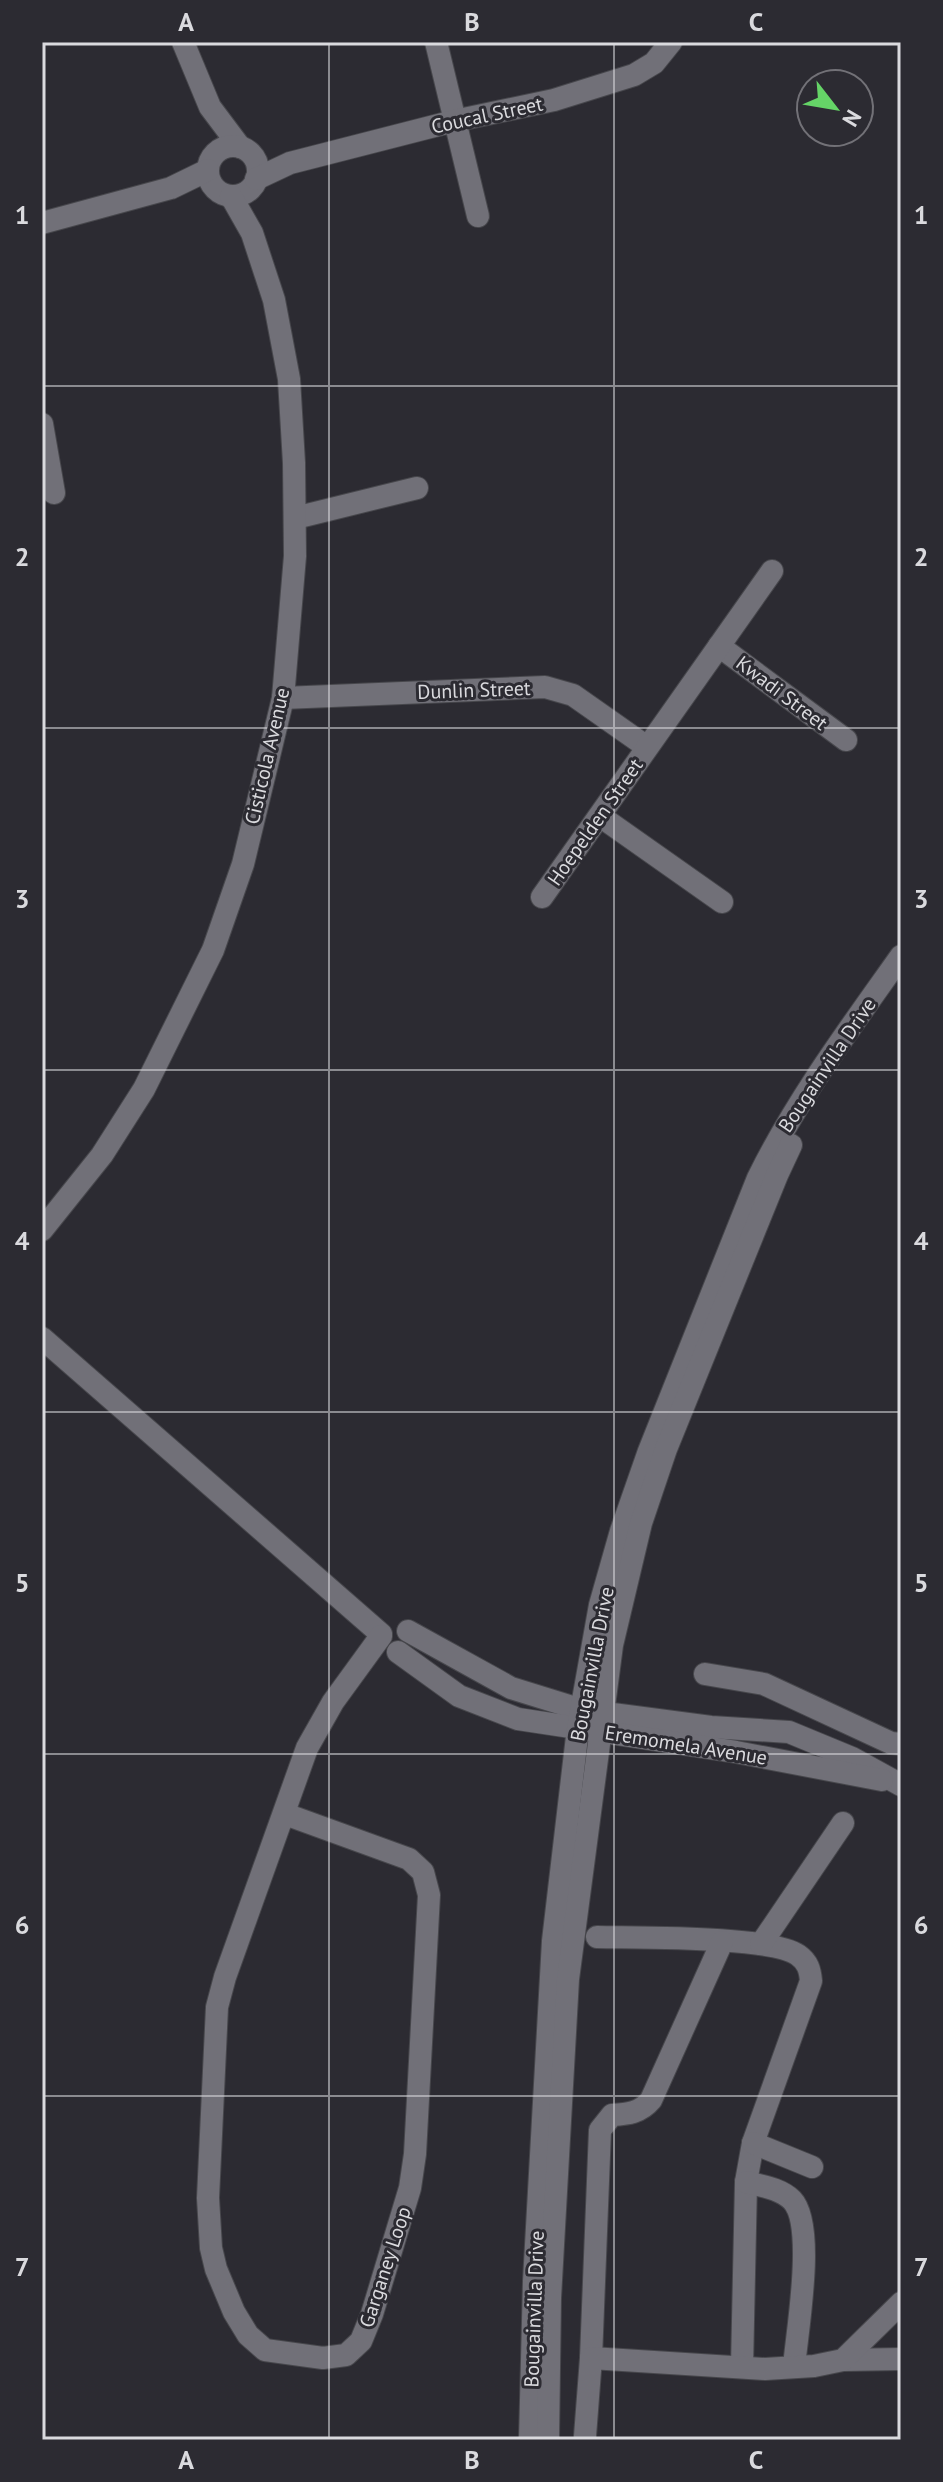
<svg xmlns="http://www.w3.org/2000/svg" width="943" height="2482" font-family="'PT Sans',sans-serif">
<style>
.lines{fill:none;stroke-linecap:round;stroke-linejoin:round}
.street-casing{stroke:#47474c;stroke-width:24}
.street{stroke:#717078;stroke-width:22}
.grid{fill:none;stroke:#dadade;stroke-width:2;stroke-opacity:0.55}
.labels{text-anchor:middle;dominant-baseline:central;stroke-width:6;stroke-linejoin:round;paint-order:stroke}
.street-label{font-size:20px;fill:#dadade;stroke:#2c2b32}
.neatline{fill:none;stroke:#dadade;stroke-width:3}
.grid-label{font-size:26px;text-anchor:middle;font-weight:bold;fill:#dadade}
</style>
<rect width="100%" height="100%" fill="#2c2b32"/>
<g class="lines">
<!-- street casing -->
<g class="street-casing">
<g id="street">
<path d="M183,42l27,65 30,40"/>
<path d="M436,42l42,174"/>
<circle cx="233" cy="171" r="25"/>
<path d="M256,179l34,-16 164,-42 100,-21 80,-25 20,-12 17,-21"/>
<path d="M42,223l129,-35 37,-18"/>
<path d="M42,424l12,69"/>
<path d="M295,518l122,-30"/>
<path d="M719,646l127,94"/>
<path d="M283,698l262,-11 28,8 74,52"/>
<path d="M600,816l122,86"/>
<path d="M542,897l230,-326"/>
<path d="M42,1230l60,-75 42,-66 69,-139 30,-86 40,-166 12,-142 -1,-93 -5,-84 -15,-79 -22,-67 -21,-37"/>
<path d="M42,1338l339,296"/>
<path d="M408,1631l103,57 71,22 129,17 78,5 63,26 49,27"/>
<path d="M398,1652l61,44 59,23 218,33 146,28"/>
<path d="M705,1674l59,10 127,59 10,1"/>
<path d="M285,1814l124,45 14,13 6,23 -14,259 -5,34 -38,126 -11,27 -15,14 -23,3 -58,-8 -17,-15 -14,-23 -18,-43 -5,-21 -3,-50 9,-191 8,-30 82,-229 26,-46 48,-66"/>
<path d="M597,1937c40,1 174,-1 201,18 10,7 12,15 13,26l-58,162 -7,39 -4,185"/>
<path d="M761,1944l82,-121"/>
<path d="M753,2143l59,24"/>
<path d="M746,2182c15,4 34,6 46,18 24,25 5,131 2,167"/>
<path d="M591,2358l9,-228 12,-15c16,-1 28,-2 39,-15l71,-158"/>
<path d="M843,2360l58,-1"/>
<path d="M585,2436l6,-78 174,11 49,-3 29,-6 58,-57"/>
<path d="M530,2440l4,-159 19,-340 25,-213 22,-123 21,-74 28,-80 109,-273c39,-79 92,-150 143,-222"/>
<path d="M548,2440l2,-142 18,-319 44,-334 29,-122 25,-74 111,-274 14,-30"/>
</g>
</g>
<!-- street -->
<use href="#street" class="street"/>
</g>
<!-- grid -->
<path class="grid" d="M329,42v2398M614,42v2398M42,386h859M42,728h859M42,1070h859M42,1412h859M42,1754h859M42,2096h859"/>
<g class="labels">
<!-- street labels -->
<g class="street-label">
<text transform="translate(487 115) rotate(-12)">Coucal Street</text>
<text transform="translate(474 690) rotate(-2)">Dunlin Street</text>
<text transform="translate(782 693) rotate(37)">Kwadi Street</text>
<text transform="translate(267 756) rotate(-77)">Cisticola Avenue</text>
<text transform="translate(595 822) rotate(-55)">Hoepelden Street</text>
<text transform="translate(827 1065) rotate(-56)">Bougainvilla Drive</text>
<text transform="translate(592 1664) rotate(-79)">Bougainvilla Drive</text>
<text transform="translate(686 1745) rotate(9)">Eremomela Avenue</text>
<text transform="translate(385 2267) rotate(-72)">Garganey Loop</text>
<text transform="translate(534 2309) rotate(-88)">Bougainvilla Drive</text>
</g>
</g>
<!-- border -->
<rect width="943" height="2482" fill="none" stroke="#2c2b32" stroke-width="88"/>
<!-- north arrow -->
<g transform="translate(835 108) rotate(121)"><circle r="38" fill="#2c2b32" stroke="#727177" stroke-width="2"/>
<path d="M0-6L14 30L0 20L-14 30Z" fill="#65d467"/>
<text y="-12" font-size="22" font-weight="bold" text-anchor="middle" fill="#dadade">N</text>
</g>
<rect x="44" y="44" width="855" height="2394" class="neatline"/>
<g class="grid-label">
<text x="186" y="31">A</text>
<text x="472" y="31">B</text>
<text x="756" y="31">C</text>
<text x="22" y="224">1</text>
<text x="921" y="224">1</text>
<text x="22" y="566">2</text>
<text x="921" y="566">2</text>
<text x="22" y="908">3</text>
<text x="921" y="908">3</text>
<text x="22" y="1250">4</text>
<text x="921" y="1250">4</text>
<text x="22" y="1592">5</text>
<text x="921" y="1592">5</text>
<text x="22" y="1934">6</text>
<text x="921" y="1934">6</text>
<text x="22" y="2276">7</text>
<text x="921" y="2276">7</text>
<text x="186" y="2469">A</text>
<text x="472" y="2469">B</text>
<text x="756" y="2469">C</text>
</g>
</svg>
